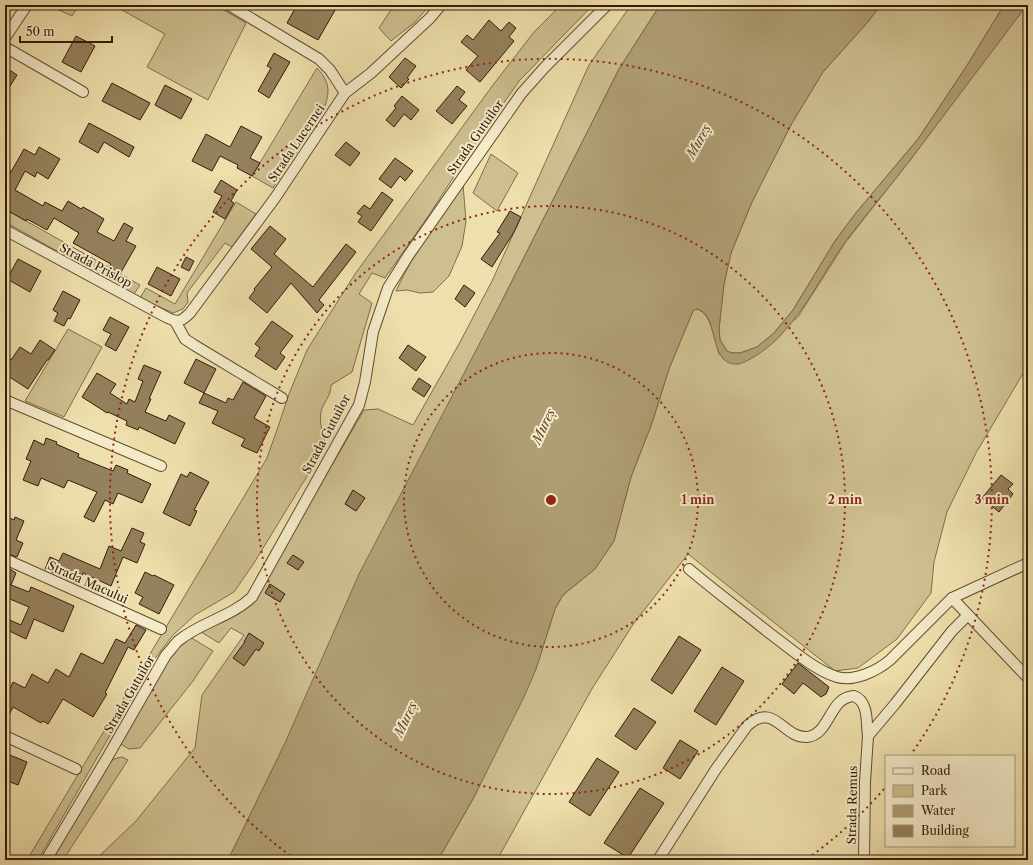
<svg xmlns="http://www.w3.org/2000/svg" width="1033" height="865" font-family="'Libre Caslon Text',serif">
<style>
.green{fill:#cebf90;stroke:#816d4c}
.water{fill:#af9d74;stroke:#7e6948}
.building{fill:#95815d;stroke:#341b07}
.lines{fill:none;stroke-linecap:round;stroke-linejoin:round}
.street-casing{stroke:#624c30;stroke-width:12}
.street{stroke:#f4ebc9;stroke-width:10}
.ring{fill:none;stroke:#8f2418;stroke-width:2;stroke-dasharray:2 4}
.labels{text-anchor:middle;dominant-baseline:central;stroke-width:4;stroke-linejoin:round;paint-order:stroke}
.street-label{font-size:12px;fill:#341b07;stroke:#f4ebc9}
.water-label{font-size:13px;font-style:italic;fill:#5f482d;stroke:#f4ebc9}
.centre{fill:#8f2418;stroke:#f4ebc9;stroke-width:2}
.ring-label{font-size:12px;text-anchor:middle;font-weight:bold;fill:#8f2418;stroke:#f4ebc9;stroke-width:4;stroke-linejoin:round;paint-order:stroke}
</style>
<rect width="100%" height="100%" fill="#eee0ac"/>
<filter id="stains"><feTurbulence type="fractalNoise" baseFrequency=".005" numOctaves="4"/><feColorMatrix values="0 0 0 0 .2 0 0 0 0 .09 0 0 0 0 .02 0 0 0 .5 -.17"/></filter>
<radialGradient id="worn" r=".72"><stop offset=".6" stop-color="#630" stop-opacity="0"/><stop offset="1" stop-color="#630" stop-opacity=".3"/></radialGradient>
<!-- green -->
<g class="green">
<path d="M48,5h31l-7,11z"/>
<path d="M113,5h102l31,18 -38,77 -61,-33 18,-33z"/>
<path d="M394,5h36l-16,18 -23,18 -12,-13z"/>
<path d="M561,5h32l-73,75 -40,56 -51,79 -44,63 -13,-5 -13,21 13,9 -20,69 -21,13c0,12 -8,17 -10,27 -2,11 2,22 5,33l-72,118 -20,29 -39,23 -23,21 -21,28 -113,196h-11l240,-402 11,-31 11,-33 18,-44 48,-76 138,-189 41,-53z"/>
<path d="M631,5h29l-41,64 -113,224 -278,567h-133l41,-39 59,-73 7,-53 42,-60 -13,-7 -12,15 -18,-11 39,-19 16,-17 108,-186 14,-1 35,16 46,-81 34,-65 96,-214z"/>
<path d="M881,5h123l-38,62 -48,72 -63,75 -20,27 -42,69 -19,23 -17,14 -17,6h-8l-5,-2 -7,-11 -1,-11 5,-45 7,-31 21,-51 40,-79 31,-51 44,-49z"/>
<path d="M1027,5l1,360 -52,88 -29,59 -13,50 -3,31 -34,46 -39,29 -23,3 -147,-117 -54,69 -41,64 -96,173h-59l35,-61 63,-130 19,-60 8,-14 32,-26 19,-28 17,-64 21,-54 17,-54 24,-58 2,-2c16,1 20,33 24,45l19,10 60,-47 47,-74 66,-84 70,-95z"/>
<path d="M317,68c14,15 13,25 6,44l-50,76 -21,-12z"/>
<path d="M491,154l27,19 -21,38 -24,-18z"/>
<path d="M463,184l3,37 -4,25 -13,30 -16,16 -13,1 -13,-3 -11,1c17,-38 43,-72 67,-107z"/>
<path d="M236,202l20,12 -24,33 -7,-4 -38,50 1,9 -5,7 -10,4 -33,-15 6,-10 29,16z"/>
<path d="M5,209l135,76 -6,9 -129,-72z"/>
<path d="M68,329l34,18 -38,70 -39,-16z"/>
<path d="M190,637l23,14 -20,30 -53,67 -11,1 -10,-6c20,-35 40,-80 71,-106z"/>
<path d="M122,757l6,3 -65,100h-12l57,-97 6,-4z"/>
</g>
<!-- water -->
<path class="water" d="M660,5h221l-14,18 -44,49 -31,51 -40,79 -21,51 -7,31 -5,45 1,11 7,11 5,2h8l17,-6 17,-14 19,-23 42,-69 20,-27 63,-75 48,-72 38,-62h23c-39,51 -77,103 -116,154 -21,28 -45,55 -66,83 -22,31 -38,66 -65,94 -8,9 -30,26 -42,28 -31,3 -18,-53 -42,-55l-3,2 -24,58 -17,54 -21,54 -17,64 -19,28 -32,26 -8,14 -19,60 -12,28 -51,102 -35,61h-210l57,-117 74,-169 147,-281 113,-224z"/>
<!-- building -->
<g class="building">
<path d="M297,5h41l-20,35 -31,-17z"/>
<path d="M489,20l12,11 8,-9 7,6 -7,9 5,4 -34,41 -14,-12 12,-14 -17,-14 6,-7 6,5z"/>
<path d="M76,36l19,10 -14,26 -19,-10z"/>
<path d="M274,53l16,9 -21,36 -11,-7 13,-23 -4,-2z"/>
<path d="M405,58l11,8 -9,12 2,1 -8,9 -12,-11z"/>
<path d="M5,67l12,8 -12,19z"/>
<path d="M112,83l38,20 -10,17 -38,-19z"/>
<path d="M165,85l27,14 -11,20 -26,-14z"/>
<path d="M457,86l8,6 -6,8 8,6 -15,18 -16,-13z"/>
<path d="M402,96l17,14 -8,10 -7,-6 -10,13 -8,-7 10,-12 -2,-2z"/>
<path d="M89,123l45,24 -5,10 -25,-15 -6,11 -19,-11z"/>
<path d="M241,126l21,11 -12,21 10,5 -8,13 -15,-8 1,-3 -18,-9 -8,15 -20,-10 14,-27 24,13z"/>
<path d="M346,142l14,11 -10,13 -15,-11z"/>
<path d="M39,147l21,12 -12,20 -11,-7 -2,5 -10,-6 -10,19 28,16 2,-4 17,9 6,-10 13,8 2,-2 11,6 10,6 -7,13 17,9 10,-18 9,5 -7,13 10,5 -16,28 -11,-7 2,-3 -38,-21 6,-10 -25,-15 -7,12 -20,-11 -1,2 -21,-12v-40l6,3 13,-23 11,6z"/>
<path d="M395,158l18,13 -8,10 -5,-5 -9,12 -12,-9z"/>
<path d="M221,180l16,10 -6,11 3,2 -9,16 -12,-7 9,-16 -8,-4z"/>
<path d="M382,192l11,8 -22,31 -13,-9 4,-6 -5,-3 7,-8 6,4z"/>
<path d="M510,211l11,6 -7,15 -22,35 -11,-8 19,-26 -3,-1z"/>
<path d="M270,226l16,13 -12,15 39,33 33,-43 10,8 -37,48 5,5 -7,8 -26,-30 -24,30 -18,-15 6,-8 -1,-1 18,-22 -21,-18z"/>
<path d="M186,257l8,4 -5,10 -8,-4z"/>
<path d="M18,259l23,12 -11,21 -23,-13z"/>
<path d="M157,267l23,12 -9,17 -23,-12z"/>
<path d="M464,285l11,8 -10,14 -10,-8z"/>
<path d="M63,291l17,9 -10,19 -2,-1 -4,8 -10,-5 4,-8 -5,-3z"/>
<path d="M110,317l19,10 -13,24 -11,-6 6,-11 -8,-4z"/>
<path d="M272,321l21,15 -13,17 5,4 -9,13 -21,-14 5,-8 -5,-4z"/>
<path d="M40,340l15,10 -7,10h-1l-19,29 -23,-15v-18l6,4 9,-13 11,7z"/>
<path d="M408,345l18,12 -10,14 -17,-13z"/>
<path d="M196,359l20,10 -12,24 -20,-10z"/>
<path d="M144,365l17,7 -12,27h2l-6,13 21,9 3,-6 16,8 -10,21 -36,-17 -1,3 -12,-5 1,-4 -19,-9 -1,1 -25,-16 15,-24 19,11 -6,9 17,11 2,-5 6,3 8,-21 -5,-2z"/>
<path d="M419,378l12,8 -7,11 -12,-8z"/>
<path d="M243,382l23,14 -12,22 16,9 -13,26 -16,-7 4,-7 -33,-16 6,-12 -19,-8 5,-10 22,10 2,-5 5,2z"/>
<path d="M46,438l11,4 -1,2 23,10 -1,3 35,14 3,-6 12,5 -1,3 24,11 -9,19 -24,-10 -5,11 -8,-4 -11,22 -10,-5 13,-25 -29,-12 -4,8 -23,-10 -3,8 -15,-6 8,-19 -5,-2 8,-19 10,5z"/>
<path d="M190,472l19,10 -15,28 3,1 -7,15 -27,-13 18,-39 6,3z"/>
<path d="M1001,475l12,9 -5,5 5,5 -14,18 -17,-14z"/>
<path d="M353,490l12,8 -9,13 -11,-7z"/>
<path d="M5,516l9,4 1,-3 9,4 -8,19 7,3 -6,14 -12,-4z"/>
<path d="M132,528l12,5 -4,9 5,2 -8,19 -14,-6 -12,29 -28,-13 -5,11 -33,-15 5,-12 9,4 4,-8 37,16 9,-23 12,5z"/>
<path d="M293,555l11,7 -6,8 -11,-7z"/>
<path d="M5,566l11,7 -5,12 18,7 2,-5 43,19 -11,26 -29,-13 -8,20 -21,-10v-11l16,7 8,-18 -24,-10v1z"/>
<path d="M145,572l8,4 1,-1 20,10 -15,29 -20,-10 4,-7 -8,-4z"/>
<path d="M270,584l15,10 -5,8 -15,-9z"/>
<path d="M136,625l10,5 -12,20 -6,-3 -23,46 2,1 -14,23 -30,-18 -15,25 -5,-3 -2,2 -28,-16 -8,16v-22l8,-19 12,6 7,-14 16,9 8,-14 13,8 12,-24 22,11 13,-25 9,4z"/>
<path d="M249,633l15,10 -5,8 -3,-2 -12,17 -11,-8 12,-16h-1z"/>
<path d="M679,636l22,14 -29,44 -21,-14z"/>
<path d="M798,663l31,24 -3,7 -5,3 -18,-14 -9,11 -12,-10z"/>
<path d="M722,667l22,14 -28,44 -22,-14z"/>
<path d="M634,708l22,14 -20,28 -21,-14z"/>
<path d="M680,740l18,11 -18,28 -17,-11z"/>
<path d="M5,753l22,9 -9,23 -13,-5z"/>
<path d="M597,758l22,14 -29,44 -21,-14z"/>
<path d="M640,788l24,15 -36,55 -24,-15z"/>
</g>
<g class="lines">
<!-- street casing -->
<g class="street-casing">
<g id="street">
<path d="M229,5l90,54 11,11 15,23"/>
<path d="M5,38l22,-33"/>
<path d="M5,47l78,45"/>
<path d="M5,230l161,87c12,6 15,5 24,-4l85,-115 70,-105 26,-20 59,-55 11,-13"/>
<path d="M175,321l10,18 9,6 88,53"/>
<path d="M5,400l156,66"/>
<path d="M5,559l156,70"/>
<path d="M689,569c26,22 53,42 79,63 19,14 46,38 69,45 17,5 40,-6 53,-17l62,-62 76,-35"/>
<path d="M952,598l76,80"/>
<path d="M5,736l71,33"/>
<path d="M46,860l61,-102 59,-103c4,-4 8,-10 12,-14 23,-19 53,-24 74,-44l107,-192 6,-23 8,-50 15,-44 20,-32 113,-162 23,-26 63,-63"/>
<path d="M658,860l58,-91 31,-43c28,-25 35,12 60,11 23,-2 22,-40 47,-41 15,6 12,26 14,40l27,-32 57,-73 16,-16"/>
<path d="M864,860l1,-78 3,-46"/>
</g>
</g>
<!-- street -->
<use href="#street" class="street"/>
</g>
<!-- distance rings -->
<g class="ring">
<circle cx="551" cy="500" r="147"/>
<circle cx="551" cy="500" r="294"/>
<path d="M884 789A441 441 0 0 1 807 859M295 859A441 441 0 1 1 912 753"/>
</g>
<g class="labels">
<!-- street labels -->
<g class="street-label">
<text transform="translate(475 137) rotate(-55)">Strada Gutuilor</text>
<text transform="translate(296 143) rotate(-56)">Strada Lucernei</text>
<text transform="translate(96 265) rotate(28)">Strada Prislop</text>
<text transform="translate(326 434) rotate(-62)">Strada Gutuilor</text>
<text transform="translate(88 582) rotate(24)">Strada Macului</text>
<text transform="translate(129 694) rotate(-60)">Strada Gutuilor</text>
<text transform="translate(852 805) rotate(-89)">Strada Remus</text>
</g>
<!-- water labels -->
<g class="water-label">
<text transform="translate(698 141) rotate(-61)">Mureș</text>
<text transform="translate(543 426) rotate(-65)">Mureș</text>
<text transform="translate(405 719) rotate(-65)">Mureș</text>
</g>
</g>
<circle cx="551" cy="500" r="6" class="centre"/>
<g class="ring-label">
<text x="698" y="504">1 min</text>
<text x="845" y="504">2 min</text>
<text x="992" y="504">3 min</text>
</g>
<!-- margin -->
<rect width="1033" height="865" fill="none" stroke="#eee0ac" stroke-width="20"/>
<rect x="6" y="6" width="1021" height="853" fill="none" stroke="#341b07" stroke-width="2"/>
<rect x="10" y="10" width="1013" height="845" fill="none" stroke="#341b07"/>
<!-- legend -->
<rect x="885" y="755" width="130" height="92" fill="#f4ebc9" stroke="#a7987b"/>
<rect x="893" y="768" width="20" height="6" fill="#f4ebc9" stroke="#a7987b"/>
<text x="921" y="775" font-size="12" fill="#341b07">Road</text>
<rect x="893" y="785" width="20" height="12" fill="#cebf90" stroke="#a7987b"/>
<text x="921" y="795" font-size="12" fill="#341b07">Park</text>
<rect x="893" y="805" width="20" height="12" fill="#af9d74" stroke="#a7987b"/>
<text x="921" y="815" font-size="12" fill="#341b07">Water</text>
<rect x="893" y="825" width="20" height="12" fill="#95815d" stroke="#a7987b"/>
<text x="921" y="835" font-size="12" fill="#341b07">Building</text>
<!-- scale -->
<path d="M20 36v6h92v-6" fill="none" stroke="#341b07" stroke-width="2"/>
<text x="26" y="36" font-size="12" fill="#341b07" stroke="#f4ebc9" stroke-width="3" paint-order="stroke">50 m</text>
<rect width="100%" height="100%" filter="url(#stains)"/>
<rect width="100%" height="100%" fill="url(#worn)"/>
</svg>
